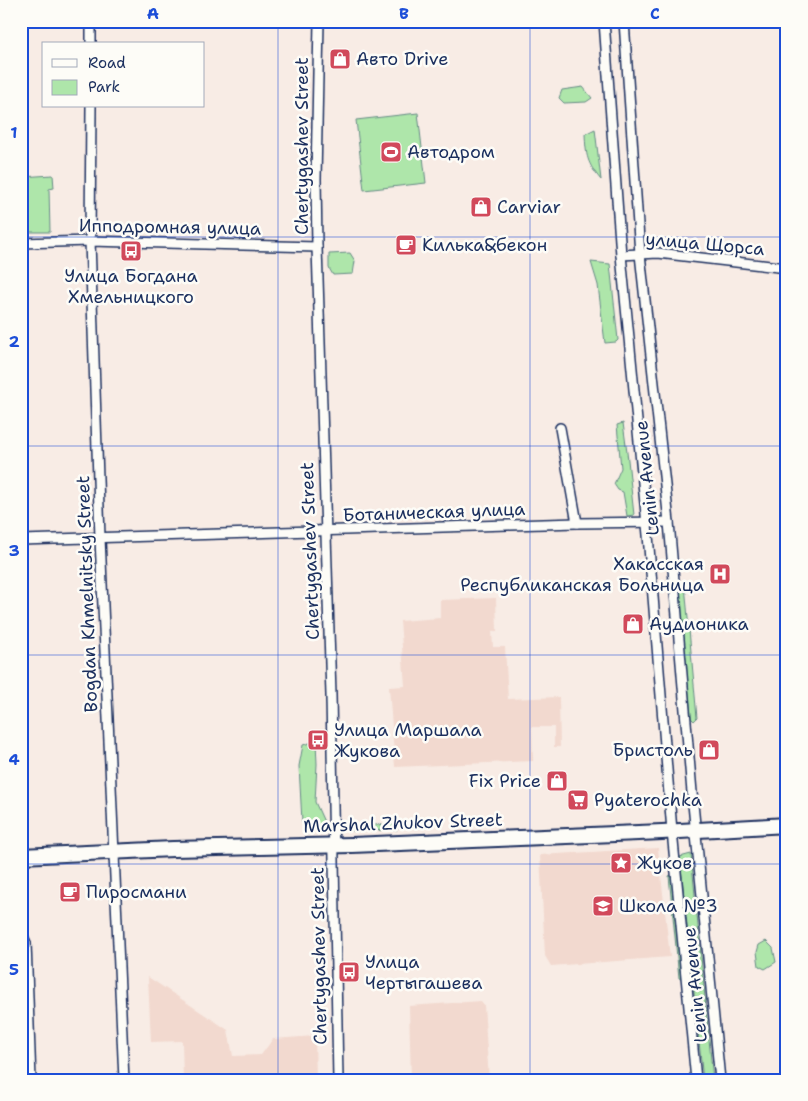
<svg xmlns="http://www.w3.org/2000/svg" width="808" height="1101" font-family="'Shantell Sans',sans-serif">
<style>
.built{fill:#f2d9cf}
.green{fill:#aee6aa;stroke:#648a84}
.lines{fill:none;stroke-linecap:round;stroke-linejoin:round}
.minor-casing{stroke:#1b2f5e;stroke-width:12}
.primary-casing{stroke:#1b2f5e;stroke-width:18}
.minor{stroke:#fdfcf7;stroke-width:9}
.primary{stroke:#fdfcf7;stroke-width:14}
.grid{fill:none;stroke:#1d4ed8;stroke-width:1;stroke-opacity:0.55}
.labels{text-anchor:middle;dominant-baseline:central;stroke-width:5;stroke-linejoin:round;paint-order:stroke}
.poi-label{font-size:18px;fill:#1b2f5e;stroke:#fdfcf7;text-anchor:start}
.street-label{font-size:18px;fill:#1b2f5e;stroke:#fdfcf7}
.neatline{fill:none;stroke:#1d4ed8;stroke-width:2}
.grid-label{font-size:16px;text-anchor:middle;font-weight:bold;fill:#1d4ed8}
</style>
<rect width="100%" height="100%" fill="#f8ece5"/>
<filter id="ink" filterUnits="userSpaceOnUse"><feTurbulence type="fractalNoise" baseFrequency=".02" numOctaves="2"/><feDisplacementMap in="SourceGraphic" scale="10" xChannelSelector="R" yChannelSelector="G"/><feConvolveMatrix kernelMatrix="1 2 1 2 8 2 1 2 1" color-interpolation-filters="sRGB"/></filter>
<g filter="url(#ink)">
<!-- built -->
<g class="built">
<path d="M496,598l1,33h-5l1,16h12l3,52 51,-2 1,50h-6v-20h-22l1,34 -138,6 -6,-80 16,-1 -5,-65 40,-3v-18z"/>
<path d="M658,848l12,109 -119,9 -6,-10 -5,-101z"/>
<path d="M148,977l80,53 5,26 28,-1 12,-16 42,-3 1,44h-133l-1,-39 -31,1z"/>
<path d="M481,1001l3,4 5,75h-78l-2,-74z"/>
</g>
<!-- green -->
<g class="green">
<path d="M583,87l9,11 -6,4 -22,1 -5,-5 3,-8z"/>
<path d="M418,113l8,70 -62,7 -8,-70z"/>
<path d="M595,129l6,51c-14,-17 -15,-24 -16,-46z"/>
<path d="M53,175l1,13 -5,1 1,43h-29v-55z"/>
<path d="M350,253l5,8 -2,13 -20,1 -4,-7v-14z"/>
<path d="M591,262l19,2 8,76 -2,2 -11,1 -7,-58z"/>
<path d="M623,423l5,37 6,55 -7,1 -4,-24 -5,-2 -4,-6 7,-16 -4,-43z"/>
<path d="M682,582l3,3 12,133 -3,3 -3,-3 -12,-131z"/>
<path d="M316,741l1,23 -2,38 10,22 -13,6 -10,-8 -3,-56 4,-21z"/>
<path d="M397,824l2,2 -2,4 -44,1 -4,-2 4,-3z"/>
<path d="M691,854l22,226h-10l-23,-223z"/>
<path d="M671,875h2l10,102 -2,2 -2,-1 -10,-102z"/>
<path d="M766,941l7,7 3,14 -11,7 -6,-3 -2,-14 2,-7z"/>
</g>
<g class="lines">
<!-- minor casing -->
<g class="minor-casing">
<g id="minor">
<path d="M319,21l-3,158 1,68 14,448 7,385"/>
<path d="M604,21l17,234 27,280 24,296 24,249"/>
<path d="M624,21l16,233 29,268 24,282 27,276"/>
<path d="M91,44v-23"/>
<path d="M91,106l-1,135 10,297 24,542"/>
<path d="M21,243l69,-2 227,6"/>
<path d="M621,255l37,-2 129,15"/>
<path d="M560,428l17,95"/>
<path d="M21,540l556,-17 92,-1"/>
<path d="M21,932l5,11 5,137"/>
</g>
</g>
<!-- primary casing -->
<g class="primary-casing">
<path id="primary" d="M21,856l152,-7 179,-4 310,-13 125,-7"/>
</g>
<!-- minor -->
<use href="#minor" class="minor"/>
<!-- primary -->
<use href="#primary" class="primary"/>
</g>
</g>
<!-- grid -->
<path class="grid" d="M278,21v1059M530,21v1059M21,237h766M21,446h766M21,655h766M21,864h766"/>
<!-- icons -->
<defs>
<g id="shop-square" transform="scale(1.125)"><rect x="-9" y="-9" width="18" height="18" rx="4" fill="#d1495b" stroke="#fdfcf7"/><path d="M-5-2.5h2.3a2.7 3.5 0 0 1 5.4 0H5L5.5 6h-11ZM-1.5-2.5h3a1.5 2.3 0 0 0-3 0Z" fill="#fff"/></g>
<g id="stadium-square" transform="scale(1.125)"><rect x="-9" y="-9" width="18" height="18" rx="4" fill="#d1495b" stroke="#fdfcf7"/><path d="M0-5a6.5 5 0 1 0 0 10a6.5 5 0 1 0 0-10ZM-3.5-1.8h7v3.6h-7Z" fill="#fff"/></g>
<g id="cafe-square" transform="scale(1.125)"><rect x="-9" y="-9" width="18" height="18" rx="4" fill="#d1495b" stroke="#fdfcf7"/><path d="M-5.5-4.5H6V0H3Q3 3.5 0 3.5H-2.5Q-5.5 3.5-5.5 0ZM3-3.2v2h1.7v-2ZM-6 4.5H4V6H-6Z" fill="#fff"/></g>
<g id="bus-square" transform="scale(1.125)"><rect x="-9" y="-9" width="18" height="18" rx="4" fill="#d1495b" stroke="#fdfcf7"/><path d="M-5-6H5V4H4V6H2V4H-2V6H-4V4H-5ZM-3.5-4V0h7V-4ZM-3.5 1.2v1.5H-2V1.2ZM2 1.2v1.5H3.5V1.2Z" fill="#fff"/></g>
<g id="hospital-square" transform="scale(1.125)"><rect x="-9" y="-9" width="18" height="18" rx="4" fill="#d1495b" stroke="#fdfcf7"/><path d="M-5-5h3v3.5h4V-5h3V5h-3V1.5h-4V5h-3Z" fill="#fff"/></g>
<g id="supermarket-square" transform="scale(1.125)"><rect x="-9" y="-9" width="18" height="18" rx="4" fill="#d1495b" stroke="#fdfcf7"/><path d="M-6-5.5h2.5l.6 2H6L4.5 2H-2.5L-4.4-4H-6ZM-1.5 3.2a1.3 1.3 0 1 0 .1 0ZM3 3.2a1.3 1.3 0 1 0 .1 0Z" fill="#fff"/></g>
<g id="sight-square" transform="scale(1.125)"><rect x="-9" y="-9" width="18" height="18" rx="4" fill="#d1495b" stroke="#fdfcf7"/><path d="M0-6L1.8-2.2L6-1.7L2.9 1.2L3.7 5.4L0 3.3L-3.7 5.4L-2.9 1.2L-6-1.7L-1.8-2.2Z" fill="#fff"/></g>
<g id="school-square" transform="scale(1.125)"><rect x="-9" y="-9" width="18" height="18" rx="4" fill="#d1495b" stroke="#fdfcf7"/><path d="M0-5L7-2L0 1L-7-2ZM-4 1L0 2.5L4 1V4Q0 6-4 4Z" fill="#fff"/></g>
</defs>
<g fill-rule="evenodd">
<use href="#shop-square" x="340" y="59"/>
<use href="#stadium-square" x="391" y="152"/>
<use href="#shop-square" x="481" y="207"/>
<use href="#cafe-square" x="406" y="245"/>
<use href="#bus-square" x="131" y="251"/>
<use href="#hospital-square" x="720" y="574"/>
<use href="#shop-square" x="633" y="624"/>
<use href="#bus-square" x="318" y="740"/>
<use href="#shop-square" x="709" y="750"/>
<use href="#shop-square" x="557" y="781"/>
<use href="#supermarket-square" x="578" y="800"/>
<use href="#sight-square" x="621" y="863"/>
<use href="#cafe-square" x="70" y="892"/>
<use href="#school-square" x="603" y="906"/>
<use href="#bus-square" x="349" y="972"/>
</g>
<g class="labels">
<!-- poi labels -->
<g class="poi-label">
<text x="356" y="59">Авто Drive</text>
<text x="407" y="152">Автодром</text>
<text x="497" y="207">Carviar</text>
<text x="422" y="245">Килька&amp;бекон</text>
<text x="131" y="276" text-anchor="middle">Улица Богдана<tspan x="131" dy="21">Хмельницкого</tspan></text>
<text x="704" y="564" text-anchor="end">Хакасская<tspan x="704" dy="21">Республиканская Больница</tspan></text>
<text x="649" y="624">Аудионика</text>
<text x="334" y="730">Улица Маршала<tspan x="334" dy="21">Жукова</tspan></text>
<text x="693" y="750" text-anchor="end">Бристоль</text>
<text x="541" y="781" text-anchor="end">Fix Price</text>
<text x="594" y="800">Pyaterochka</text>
<text x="637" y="863">Жуков</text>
<text x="86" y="892">Пиросмани</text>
<text x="619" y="906">Школа №3</text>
<text x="365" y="962">Улица<tspan x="365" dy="21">Чертыгашева</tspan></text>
</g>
<!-- street labels -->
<g class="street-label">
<text transform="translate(302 146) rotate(-90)">Chertygashev Street</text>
<text transform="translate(170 227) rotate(1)">Ипподромная улица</text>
<text transform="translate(705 244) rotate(5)">улица Щорса</text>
<text transform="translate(647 478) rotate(-96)">Lenin Avenue</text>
<text transform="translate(434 512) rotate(-2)">Ботаническая улица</text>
<text transform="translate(310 551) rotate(-92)">Chertygashev Street</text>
<text transform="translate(87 594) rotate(-92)">Bogdan Khmelnitsky Street</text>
<text transform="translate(403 823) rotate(-2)">Marshal Zhukov Street</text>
<text transform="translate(319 956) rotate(-91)">Chertygashev Street</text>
<text transform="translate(695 985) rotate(-96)">Lenin Avenue</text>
</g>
</g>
<!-- margin -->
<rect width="808" height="1101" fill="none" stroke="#fdfcf7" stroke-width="55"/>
<!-- legend -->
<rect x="42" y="42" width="162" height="65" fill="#fdfcf7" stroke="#a3aaba"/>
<rect x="52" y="59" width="25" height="8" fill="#fdfcf7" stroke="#a3aaba"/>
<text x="88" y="68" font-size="15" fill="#1b2f5e">Road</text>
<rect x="52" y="80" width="25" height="15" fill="#aee6aa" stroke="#a3aaba"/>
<text x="88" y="92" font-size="15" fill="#1b2f5e">Park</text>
<rect x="28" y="28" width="752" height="1046" class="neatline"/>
<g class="grid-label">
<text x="153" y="19">A</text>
<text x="404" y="19">B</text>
<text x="655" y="19">C</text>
<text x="14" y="138">1</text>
<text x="14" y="347">2</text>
<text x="14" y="556">3</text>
<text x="14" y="765">4</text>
<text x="14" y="975">5</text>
</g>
</svg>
